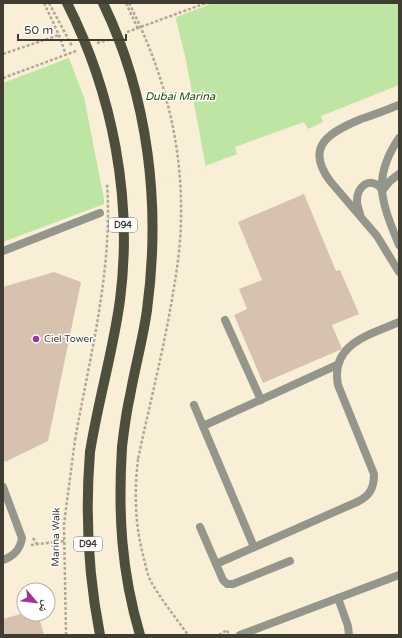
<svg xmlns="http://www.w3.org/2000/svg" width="402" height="638" font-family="'Varela Round','Noto Naskh Arabic',sans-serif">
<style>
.water{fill:#bee5a3}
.pier{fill:#f9eed6}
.building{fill:#d7c2b0}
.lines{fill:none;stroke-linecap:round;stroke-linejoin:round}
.path{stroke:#b1a997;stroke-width:2.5;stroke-dasharray:3 2;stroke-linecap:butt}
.lane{stroke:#95968b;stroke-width:8}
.street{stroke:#95968b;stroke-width:8}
.primary{stroke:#4d4e3c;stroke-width:10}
.path-bridge{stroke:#b1a997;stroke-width:2.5;stroke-dasharray:3 2;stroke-linecap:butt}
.primary-bridge{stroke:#4d4e3c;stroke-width:10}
.poi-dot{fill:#a33492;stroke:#fff;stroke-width:1.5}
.labels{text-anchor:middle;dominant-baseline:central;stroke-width:3;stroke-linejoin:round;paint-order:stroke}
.shield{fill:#fff;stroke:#797670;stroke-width:1}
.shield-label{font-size:9px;font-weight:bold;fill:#403c32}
.poi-label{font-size:10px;fill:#403c32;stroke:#fff;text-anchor:start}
.street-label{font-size:10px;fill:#403c32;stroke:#fff}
.water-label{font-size:11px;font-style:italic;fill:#254700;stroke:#fff}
</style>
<rect width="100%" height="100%" fill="#f9eed6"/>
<!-- water -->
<path class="water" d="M213,3h186v82l-78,31 2,6 -15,7 -4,-7 -69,25 2,7 -234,88v-159z"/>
<!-- pier -->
<path class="pier" d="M175,15l11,45 20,108 -102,38v-7l-20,-102 -16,-41z"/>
<!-- building -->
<g class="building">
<path d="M304,194l32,77 4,-1 19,44 -27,11 10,24 -79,34 -29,-68 13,-6 -8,-20 23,-9 -24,-58z"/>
<path d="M54,272l27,10 -33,159 -43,21 -2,-7v-168z"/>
<path d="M24,613v1h14l6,21h-41v-16z"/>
</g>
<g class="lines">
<!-- path -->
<g class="path">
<path d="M44,3l15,32 7,20"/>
<path d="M126,3l12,26"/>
<path d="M127,32l79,-29"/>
<path d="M97,43l11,-3"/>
<path d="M3,54l56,-19"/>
<path d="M3,78l73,-27"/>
<path d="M138,459c-4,34 -3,67 6,100 2,8 4,19 9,26 10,17 23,33 35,50"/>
<path d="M33,538l4,6"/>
<path d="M31,545l33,-4"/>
<path d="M66,635l-2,-111 11,-84"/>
<path d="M219,635l8,-5 2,5"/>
</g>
<!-- lane -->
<g class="lane">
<path d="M399,105c-13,5 -25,10 -38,14 -31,13 -57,27 -31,62l47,55 22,36"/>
<path d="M399,138c-28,41 -17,65 0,107"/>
<path d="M382,191l8,-10 9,-7"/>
<path d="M360,214c-1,-4 -3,-9 -3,-13 0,-14 12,-25 24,-13"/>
<path d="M225,320l36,80"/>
<path d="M194,405l60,142"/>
<path d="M203,426l134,-61"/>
<path d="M200,527l23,53 4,4h6l57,-23"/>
<path d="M216,564l141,-62c13,-6 17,-14 17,-28l-36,-89c-8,-41 31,-50 61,-63"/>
<path d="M338,598l10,28 1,9"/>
</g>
<!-- street -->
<g class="street">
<path d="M3,251l97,-38"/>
<path d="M3,487l19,51c-2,12 -8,18 -19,22"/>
<path d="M240,635l159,-60"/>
</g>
<!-- primary -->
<g class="primary">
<path d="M122,447c-4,66 -1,124 18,188"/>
<path d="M90,452c-5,62 -2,122 10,183"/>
</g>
<!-- path-bridge -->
<g class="path-bridge">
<path d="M49,3l23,43"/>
<path d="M129,3c34,67 53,137 52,212 0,24 -3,49 -7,72 -9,58 -24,115 -36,172"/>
<path d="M75,440c15,-85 38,-170 32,-257"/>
</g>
<!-- primary-bridge -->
<g class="primary-bridge">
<path d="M67,3c46,91 66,196 53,297 -7,52 -22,101 -30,152"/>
<path d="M103,3c46,95 58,203 44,307 -4,29 -12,57 -17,86 -4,17 -6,34 -8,51"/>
</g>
</g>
<!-- markers -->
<circle class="poi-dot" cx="36" cy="339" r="4"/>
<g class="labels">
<!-- shield labels -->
<g class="shield">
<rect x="109" y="218" width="28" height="14" rx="3"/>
<rect x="74" y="537" width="28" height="14" rx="3"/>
</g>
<g class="shield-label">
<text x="123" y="225">D94</text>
<text x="88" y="544">D94</text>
</g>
<!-- poi labels -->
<g class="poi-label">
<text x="44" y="339">Ciel Tower</text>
</g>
<!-- street labels -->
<g class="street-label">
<text transform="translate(56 537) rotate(-89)">Marina Walk</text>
</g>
<!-- water labels -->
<g class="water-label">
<text x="180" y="96">Dubai Marina</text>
</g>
</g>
<!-- border -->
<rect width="402" height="638" fill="none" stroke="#403c32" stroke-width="8"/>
<!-- north arrow -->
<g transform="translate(36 602) rotate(118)"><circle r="19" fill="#ffffff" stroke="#b3b1ad"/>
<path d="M0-3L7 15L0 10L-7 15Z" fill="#a33492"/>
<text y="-6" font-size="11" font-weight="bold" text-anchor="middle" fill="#403c32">ش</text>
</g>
<!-- scale -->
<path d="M18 34v6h108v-6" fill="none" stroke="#403c32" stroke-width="2"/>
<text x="24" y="34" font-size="12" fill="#403c32" stroke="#ffffff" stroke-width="3" paint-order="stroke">50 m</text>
</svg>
